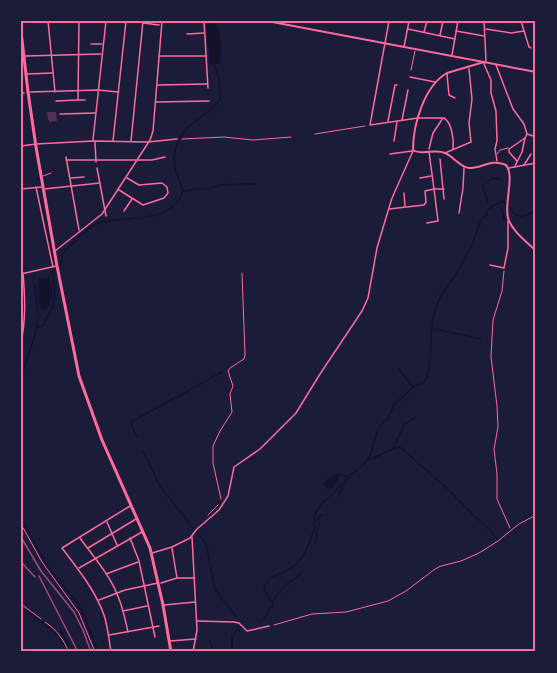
<svg xmlns="http://www.w3.org/2000/svg" width="557" height="673" font-family="'Nunito Sans',sans-serif">
<style>
.water{fill:#12122b}
.lines{fill:none;stroke-linecap:round;stroke-linejoin:round}
.stream{stroke:#12122b;stroke-width:1.5}
.building{fill:#542f53}
.path{stroke:#ff6b9d;stroke-width:1}
.service{stroke:#ff6b9d;stroke-width:1}
.minor{stroke:#ff6b9d;stroke-width:1.5}
.tertiary{stroke:#ff6b9d;stroke-width:2}
.primary{stroke:#ff6b9d;stroke-width:3}
.rail{stroke:#a44b75;stroke-width:1.5}
.neatline{fill:none;stroke:#ff6b9d;stroke-width:2}
</style>
<rect width="100%" height="100%" fill="#1b1b3a"/>
<!-- water -->
<g class="water">
<path d="M214,23l2,1c7,10 4,27 5,39l-8,2 -4,-2v-12l-3,-25 1,-2z"/>
<path d="M39,278h9c6,8 5,24 -2,32l-6,-2c-1,-4 -2,-25 -1,-30z"/>
<path d="M335,474l4,2v3l-7,9 -4,1 -4,-4v-3z"/>
</g>
<g class="lines">
<!-- stream -->
<g class="stream">
<path d="M215,67l4,12 1,20"/>
<path d="M247,184h8"/>
<path d="M183,191l29,-3 8,-3 26,-1"/>
<path d="M40,200l5,23"/>
<path d="M487,202v-4l-5,-12 10,-8 7,1"/>
<path d="M502,207l2,14"/>
<path d="M45,225l2,7"/>
<path d="M47,234l3,14"/>
<path d="M51,250v1"/>
<path d="M52,254l2,11"/>
<path d="M49,278l3,-6 9,-7 1,-10 3,-4c8,-8 21,-22 31,-27 22,-9 58,0 77,-18 16,-15 8,-20 2,-37 -2,-8 -1,-19 3,-27 7,-19 31,-27 42,-42"/>
<path d="M35,284l3,30 -1,13"/>
<path d="M432,328l49,11"/>
<path d="M399,369l14,18"/>
<path d="M21,375l7,-18 9,-30 6,-1c2,-8 7,-11 9,-18 4,-8 2,-26 2,-36"/>
<path d="M137,437l-6,-13v-2l91,-50"/>
<path d="M394,447l10,-22 11,-8"/>
<path d="M143,451l17,35 34,43"/>
<path d="M368,460c11,-3 21,-11 32,-13l49,43 19,20 24,22 5,8"/>
<path d="M337,475l2,-1 9,3"/>
<path d="M338,496l5,-8 -1,-3"/>
<path d="M21,519l28,50 28,33 6,11 15,39"/>
<path d="M196,532l10,11 9,46 21,28"/>
<path d="M315,543l2,-7 -1,-5 3,-7 -1,-3 1,-5 3,-1"/>
<path d="M36,560l2,-2"/>
<path d="M272,602c4,-6 9,-12 14,-17 7,-5 12,-8 17,-14"/>
<path d="M21,608l3,1 19,14"/>
<path d="M260,622l8,-8 1,-6 5,-2 -10,-17c2,-12 14,-14 24,-19 6,-3 13,-11 16,-16 4,-7 8,-18 10,-25 1,-6 0,-14 3,-19 4,-7 10,-10 16,-16 4,-5 8,-10 13,-12l-1,-3 4,-1 2,-4 12,-9 4,-5 4,-6 7,-26 10,-10 6,-13 19,-18 10,-4 3,-4 3,-10 3,-45 3,-14 6,-15 17,-24 14,-26 9,-25 6,-5v-4l6,-5 10,-5c7,4 10,16 18,15 5,0 10,-4 15,-4"/>
<path d="M46,625l15,13"/>
<path d="M60,629l11,23"/>
<path d="M62,640l6,12"/>
<path d="M210,641l3,11"/>
<path d="M227,652l1,-2 4,1v-16l9,-8"/>
</g>
</g>
<!-- building -->
<path class="building" d="M49,112h7l1,9 -8,1v-2h-1l-1,-7z"/>
<g class="lines">
<!-- path -->
<g class="path">
<path d="M255,21l7,1"/>
<path d="M315,134l50,-8"/>
<path d="M182,139l42,-2 29,3 38,-3"/>
<path d="M504,271l-2,20 -9,29 -2,37 6,49 1,21 -4,22 3,25v25l13,29"/>
<path d="M221,499l-8,-36v-17l7,-15 12,-19 -2,-18 3,-8 -5,-15 2,-3 14,-9 1,-4 -3,-82"/>
<path d="M208,515l10,-10"/>
<path d="M21,524l21,38 37,51 16,39"/>
<path d="M21,604l20,15"/>
<path d="M274,625l38,-11 34,-2 42,-11 18,-10 29,-22 6,-3 20,-5 18,-8 19,-12 21,-17 17,-9"/>
</g>
<!-- service -->
<g class="service">
<path d="M411,70l4,-19"/>
<path d="M497,154l3,-4 8,-2"/>
<path d="M535,162l1,-8"/>
<path d="M43,176l8,-3"/>
<path d="M45,622c12,8 18,17 24,30"/>
</g>
<!-- minor -->
<g class="minor">
<path d="M48,21l7,71"/>
<path d="M79,21l-1,79h7"/>
<path d="M204,21l4,67"/>
<path d="M389,21l-19,104 48,-7h25"/>
<path d="M484,21l2,39 -2,4 7,16v13l5,18 1,30 -2,8 2,12"/>
<path d="M521,21l8,26 2,1"/>
<path d="M143,23l16,2"/>
<path d="M408,29l47,10"/>
<path d="M486,29l25,4 13,-2"/>
<path d="M456,31l28,5"/>
<path d="M424,32l3,-11"/>
<path d="M187,34l17,-1"/>
<path d="M440,35l3,-14"/>
<path d="M91,44h11"/>
<path d="M404,47l5,-26"/>
<path d="M452,55l6,-34"/>
<path d="M25,56l76,-2"/>
<path d="M159,56h47"/>
<path d="M496,65l17,44 11,15 3,10 9,3"/>
<path d="M27,74l25,-1"/>
<path d="M447,74l2,21 6,3"/>
<path d="M410,77l25,5"/>
<path d="M158,85l49,-1"/>
<path d="M30,92l68,-2 20,2"/>
<path d="M21,94l3,-1"/>
<path d="M56,101l21,-1"/>
<path d="M156,102l53,-1"/>
<path d="M60,114l35,-1"/>
<path d="M444,118c8,5 10,22 9,31"/>
<path d="M402,120l6,-30"/>
<path d="M388,121l7,-36h2"/>
<path d="M93,140l13,-119"/>
<path d="M113,141l13,-120"/>
<path d="M131,141l12,-120"/>
<path d="M394,141l3,-19"/>
<path d="M95,142l1,20"/>
<path d="M21,146l15,-2 57,-3 55,1 29,-3"/>
<path d="M429,149l4,-16 10,-15"/>
<path d="M429,152l5,37h10"/>
<path d="M445,153l26,-11 -2,-19 3,-24 -3,-30"/>
<path d="M390,154l22,-3"/>
<path d="M66,157l13,73"/>
<path d="M440,159l4,40"/>
<path d="M66,160h86l13,-3"/>
<path d="M517,161l-8,-9v-3l16,-11"/>
<path d="M524,165l7,-11"/>
<path d="M515,166l7,-14 3,-14 2,-4"/>
<path d="M97,168l9,48"/>
<path d="M509,168l27,-5"/>
<path d="M71,178l13,-1"/>
<path d="M420,178l11,-2"/>
<path d="M36,187l17,80"/>
<path d="M21,189l21,-2"/>
<path d="M44,189l56,-6"/>
<path d="M119,190l24,15 21,-7 4,-5 -1,-6 -5,-4 -23,2 -12,-7"/>
<path d="M404,193l1,13"/>
<path d="M389,209l35,-4 2,-3 -1,-11 9,-2 4,32 -11,2"/>
<path d="M124,211l8,-12"/>
<path d="M459,213l4,-25 1,-20"/>
<path d="M55,251l47,-37 48,-74 3,-9 9,-110"/>
<path d="M490,265l14,3 4,-20v-27"/>
<path d="M21,274l35,-8"/>
<path d="M21,343c5,-24 4,-46 2,-70"/>
<path d="M107,522l10,23"/>
<path d="M192,537l5,93 -4,22"/>
<path d="M80,538c13,18 29,36 37,56 6,13 8,25 11,38"/>
<path d="M130,538l9,23 16,76"/>
<path d="M88,548l48,-29"/>
<path d="M172,548l5,30"/>
<path d="M152,553l20,-6 18,-9 7,-9 22,-19 9,-14 6,-29 26,-18 36,-36 24,-39 42,-63 6,-13 9,-50 8,-27 7,-23 21,-47"/>
<path d="M79,568l63,-36"/>
<path d="M106,574l32,-12"/>
<path d="M161,583l16,-5h17"/>
<path d="M99,600l26,-10 33,-7"/>
<path d="M164,605l31,-3"/>
<path d="M123,611l24,-5"/>
<path d="M197,621l37,1 5,1 8,8 22,-5"/>
<path d="M109,635l50,-9"/>
<path d="M170,641l26,-2"/>
<path d="M111,652c-2,-12 -3,-25 -7,-37 -9,-25 -26,-46 -42,-67l68,-42"/>
</g>
<!-- tertiary -->
<g class="tertiary">
<path d="M267,21l269,51"/>
<path d="M484,62l-37,11c-23,13 -34,52 -34,77 9,6 22,-2 32,3 8,3 15,14 24,15 14,1 20,-10 37,-3 9,11 -2,38 2,53 4,13 18,23 28,33"/>
</g>
<!-- primary -->
<path class="primary" d="M21,31l7,61 8,55 21,119 22,110 23,64 48,108 13,57 8,47"/>
<!-- rail -->
<g class="rail">
<path d="M21,537l20,34 33,41 9,18 8,22"/>
<path d="M21,562l14,15"/>
<path d="M39,576l39,76"/>
</g>
</g>
<!-- border -->
<rect width="557" height="673" fill="none" stroke="#1b1b3a" stroke-width="45"/>
<rect x="22" y="22" width="512" height="628" class="neatline"/>
</svg>
